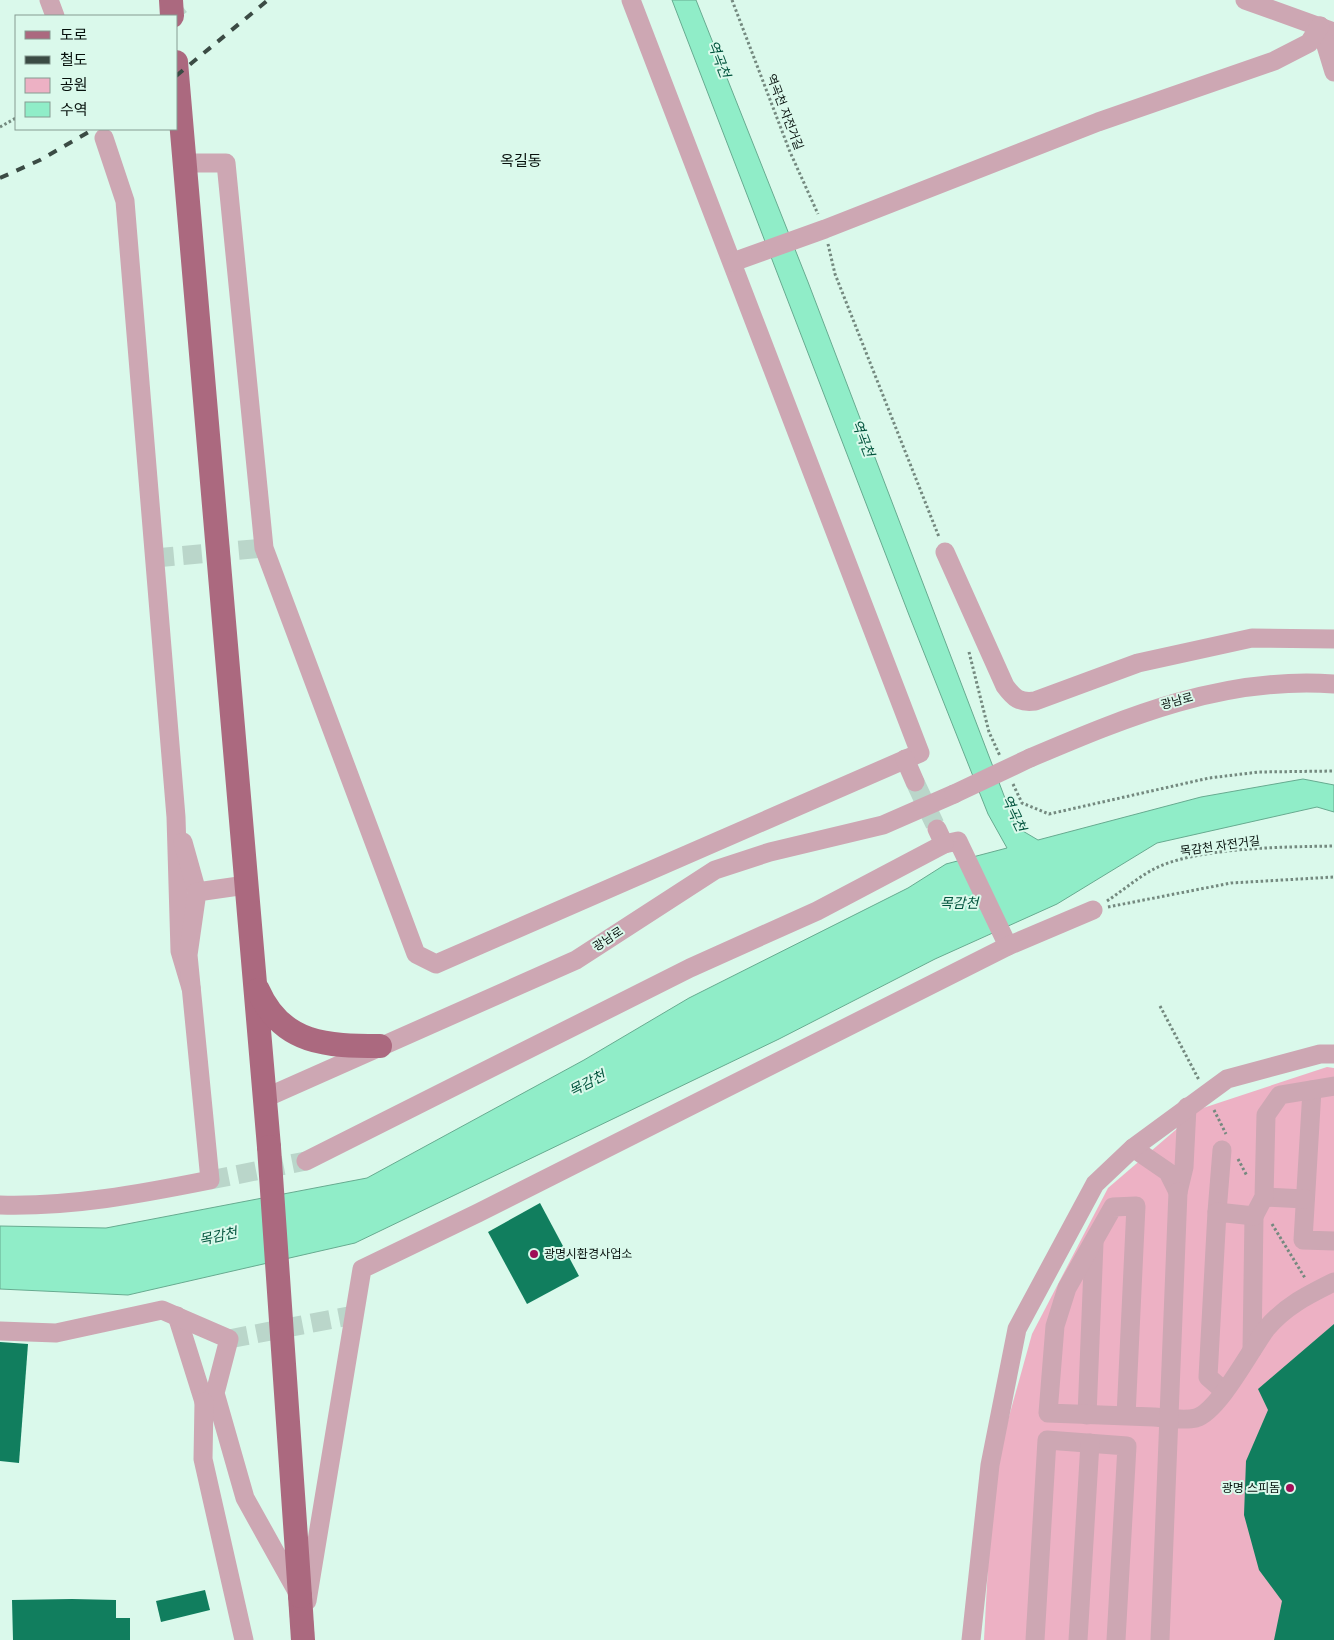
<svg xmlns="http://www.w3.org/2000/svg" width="1334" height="1640" font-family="'Roboto Serif','Noto Sans KR',serif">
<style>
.green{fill:#edb1c4}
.water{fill:#90edc8;stroke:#67ab90}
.building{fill:#117e5e}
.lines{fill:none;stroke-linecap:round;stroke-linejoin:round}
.minor-tunnel{stroke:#bad6ca;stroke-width:19;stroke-dasharray:19 9;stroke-linecap:butt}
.path{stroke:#74897f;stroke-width:3;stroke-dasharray:2.5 2.5;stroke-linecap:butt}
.minor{stroke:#cda7b3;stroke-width:19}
.major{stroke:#ab697f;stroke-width:24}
.rail{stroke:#3b4b44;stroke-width:4;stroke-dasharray:9 9;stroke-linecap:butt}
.minor-bridge{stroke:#cda7b3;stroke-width:19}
.major-bridge{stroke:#ab697f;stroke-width:24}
.poi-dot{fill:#9f0e57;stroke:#daf9eb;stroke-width:2}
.labels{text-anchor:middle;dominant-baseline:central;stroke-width:4;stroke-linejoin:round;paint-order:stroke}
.street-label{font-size:12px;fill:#06100c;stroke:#daf9eb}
.poi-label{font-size:12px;fill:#06100c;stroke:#daf9eb;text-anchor:start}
.water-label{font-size:14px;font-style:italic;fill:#01533c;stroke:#daf9eb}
.quarter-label{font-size:15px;fill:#06100c;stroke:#daf9eb}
</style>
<rect width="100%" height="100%" fill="#daf9eb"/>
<!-- green -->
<path class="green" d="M1327,1067l7,1v572h-350l9,-166 39,-140 76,-146 92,-79z"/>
<!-- water -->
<path class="water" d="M672,0h24l112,282 208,545 22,13 163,-43 102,-18 31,6v27l-17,-5 -160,36 -100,61 -122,55 -156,80 -424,204 -227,52 -128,-6v-63l106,2 261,-50 217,-118 105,-62 219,-110 38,-24 61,-16 -19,-34 -79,-199z"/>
<!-- building -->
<g class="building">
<path d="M540,1203l39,73 -52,28 -39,-72z"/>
<path d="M1334,1324v316h-60l8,-39 -23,-31 -15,-55 2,-54 22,-51 -10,-21z"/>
<path d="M0,1342l28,2 -9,119 -19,-2z"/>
<path d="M205,1590l5,20 -49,12 -5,-21z"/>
<path d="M72,1599l44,1v18h14v22h-117l-1,-40z"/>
</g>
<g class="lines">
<!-- minor-tunnel -->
<g class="minor-tunnel">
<path d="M166,16l21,-16"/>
<path d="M155,558l109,-10"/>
<path d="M915,782l22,47"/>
<path d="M210,1180l96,-19"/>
<path d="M229,1339l125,-24"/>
</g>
<!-- path -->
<g class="path">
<path d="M732,0l58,152 28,62"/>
<path d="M0,127l16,-9"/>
<path d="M828,244l7,30 104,263"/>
<path d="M969,652l20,80 11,24"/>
<path d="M1013,784l9,19 27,11 160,-36 50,-6 75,-1"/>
<path d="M1107,901c15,-10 29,-22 45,-31 42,-23 133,-23 182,-24"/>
<path d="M1108,907l123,-24 103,-6"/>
<path d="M1160,1006l39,74"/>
<path d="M1214,1110l12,24"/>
<path d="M1238,1159l9,17"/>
<path d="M1272,1224l33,54"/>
</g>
<!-- minor -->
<g class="minor">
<path d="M49,0l6,16"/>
<path d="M1245,0l89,32"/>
<path d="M1320,26l14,46"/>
<path d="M104,138l21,63 51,616 4,134 11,37"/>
<path d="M186,163h40l38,385 152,406 20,10 484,-211 -289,-753"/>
<path d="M733,262l92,-33 273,-107 176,-61 35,-18 11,-17"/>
<path d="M945,552l60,134c9,12 14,17 30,15l103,-38 114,-25 82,1"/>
<path d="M1030,758c99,-42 194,-82 304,-74"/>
<path d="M905,759l10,23"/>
<path d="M937,829l7,15 14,-3 50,105"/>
<path d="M183,842l14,50"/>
<path d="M1312,1090l-9,150 31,1"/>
<path d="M265,1098l311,-138 139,-90 55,-18 113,-27 71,-31"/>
<path d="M1133,1148l35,24 10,20 6,-25 3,-60"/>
<path d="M306,1161l384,-193 127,-57 127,-67"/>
<path d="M1264,1197l41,2"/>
<path d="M0,1205c72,2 140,-11 210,-25l-22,-225 9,-63 49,-7"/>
<path d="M1217,1212l5,-62"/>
<path d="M177,1316l27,86 10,6"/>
<path d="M0,1331l56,2 106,-23 67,29 -14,54 30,105 54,97"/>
<path d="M1252,1350l2,-134"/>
<path d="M1224,1391l-16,-14 9,-165 37,4 10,-19 2,-82 14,-20 54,-9"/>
<path d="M204,1402l-1,57 41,181"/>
<path d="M1087,1415l7,-172"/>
<path d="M1126,1416l10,-210 -23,1 -46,81 -12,38 -7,87c35,1 71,3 106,4 12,1 30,4 42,1 23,-7 55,-69 70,-89 19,-23 42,-34 68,-47"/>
<path d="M307,1601l55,-332 116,-56 530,-267 85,-36"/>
<path d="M971,1640l19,-175 27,-136 78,-145 38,-36 94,-69 93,-25h14"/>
<path d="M1035,1640l12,-200 80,6 -11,194"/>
<path d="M1078,1640l12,-197"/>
<path d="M1160,1640l18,-448"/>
</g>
<!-- major -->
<g class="major">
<path d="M171,0l1,16"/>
<path d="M176,62l93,1085"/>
<path d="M258,990c24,55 70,56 122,56"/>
<path d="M300,1596l3,44"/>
</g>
<!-- rail -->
<g class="rail">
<path d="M176,76l92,-76"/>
<path d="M0,178l40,-18 54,-31"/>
</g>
<!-- minor-bridge -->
<path class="minor-bridge" d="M954,794l76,-36"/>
<!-- major-bridge -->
<path class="major-bridge" d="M269,1147l31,449"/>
</g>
<!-- markers -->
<g class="poi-dot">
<circle cx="534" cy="1254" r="5"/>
<circle cx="1290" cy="1488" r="5"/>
</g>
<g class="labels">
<!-- street labels -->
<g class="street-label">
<text transform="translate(785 112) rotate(69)">역곡천 자전거길</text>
<text transform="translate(1177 701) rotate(-15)">광남로</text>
<text transform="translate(1220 846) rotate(-8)">목감천 자전거길</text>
<text transform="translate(608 939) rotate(-33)">광남로</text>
</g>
<!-- poi labels -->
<g class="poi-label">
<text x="544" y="1254">광명시환경사업소</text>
<text x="1280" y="1488" text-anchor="end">광명 스피돔</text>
</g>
<!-- water labels -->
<g class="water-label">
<text transform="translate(719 59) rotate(69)">역곡천</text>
<text transform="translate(863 438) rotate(69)">역곡천</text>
<text transform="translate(1014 813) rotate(65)">역곡천</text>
<text x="959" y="903">목감천</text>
<text transform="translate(587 1083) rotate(-27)">목감천</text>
<text transform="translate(218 1236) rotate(-12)">목감천</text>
</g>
<!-- quarter labels -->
<g class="quarter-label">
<text x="521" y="161">옥길동</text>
</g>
</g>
<!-- legend -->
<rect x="15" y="15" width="162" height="115" fill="#daf9eb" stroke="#859c92"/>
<rect x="25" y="31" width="25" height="8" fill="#ab697f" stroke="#859c92"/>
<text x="60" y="40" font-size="15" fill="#06100c">도로</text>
<rect x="25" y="56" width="25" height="8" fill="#3b4b44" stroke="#859c92"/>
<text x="60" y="65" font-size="15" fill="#06100c">철도</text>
<rect x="25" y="78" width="25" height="15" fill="#edb1c4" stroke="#859c92"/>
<text x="60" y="90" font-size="15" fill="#06100c">공원</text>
<rect x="25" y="102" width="25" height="15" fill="#90edc8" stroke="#859c92"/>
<text x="60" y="115" font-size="15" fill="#06100c">수역</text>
</svg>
